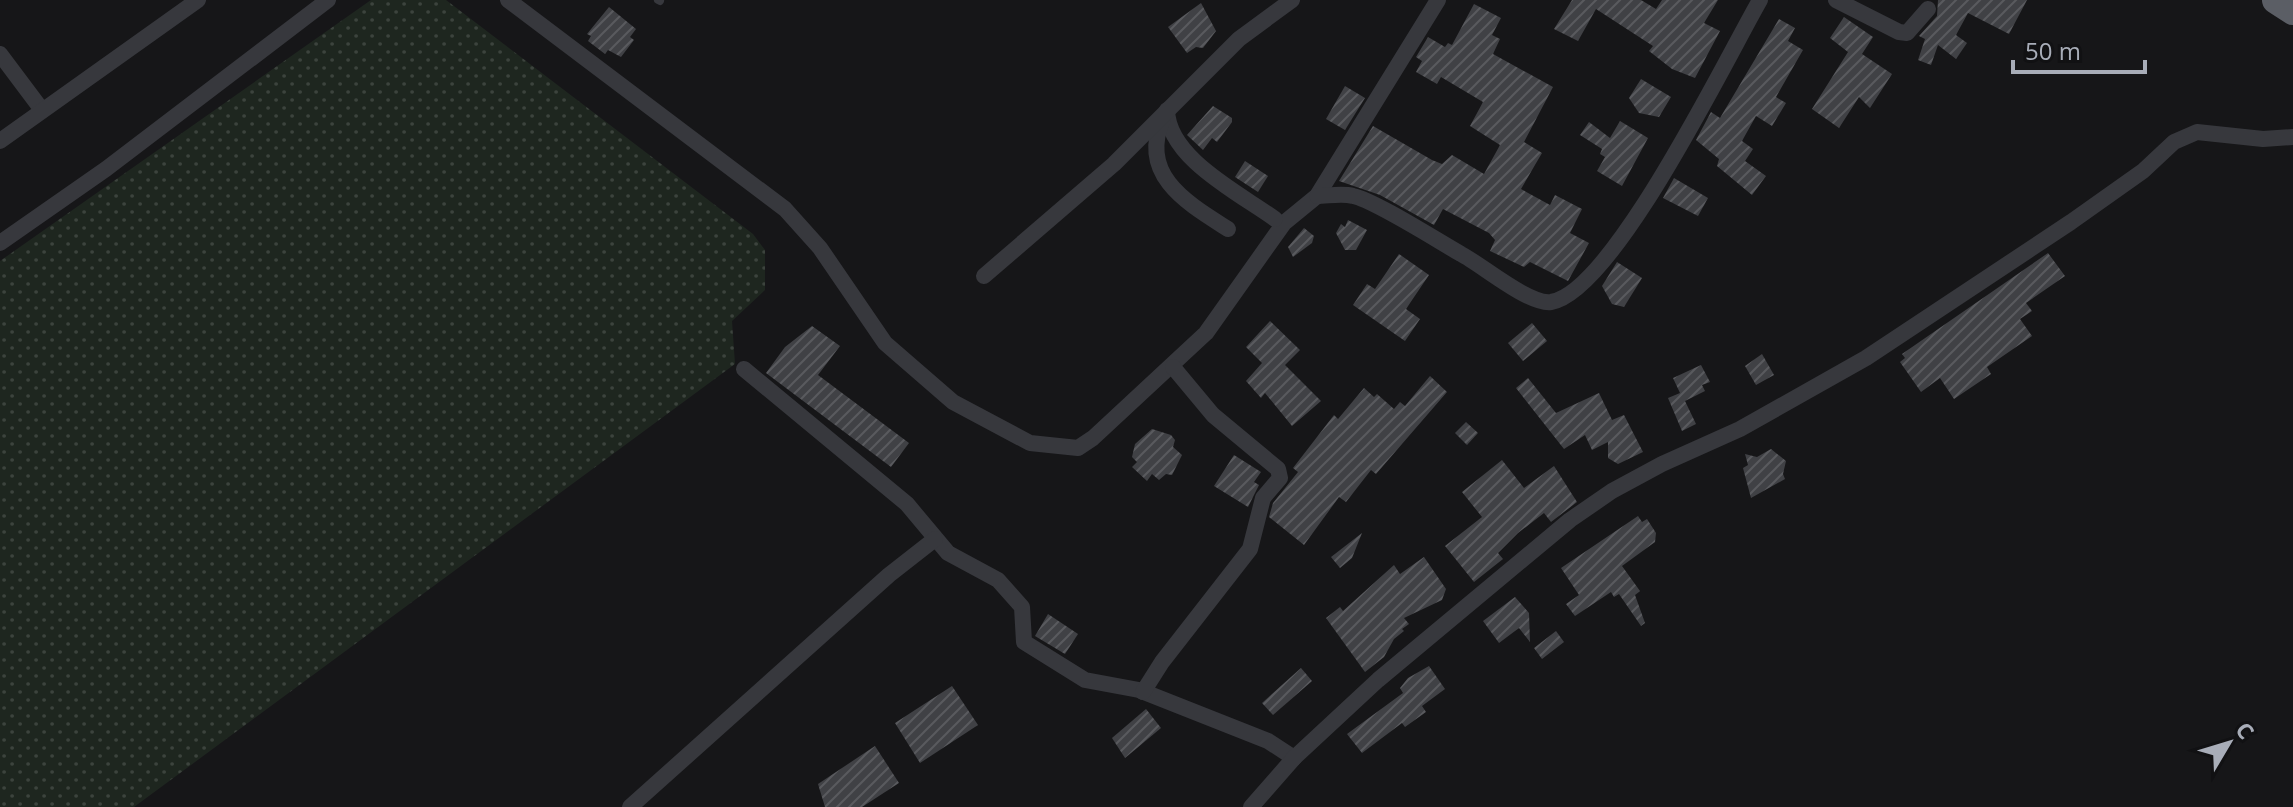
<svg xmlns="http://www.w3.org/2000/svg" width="2293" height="807" font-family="'Open Sans',sans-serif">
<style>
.grass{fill:url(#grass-dots)}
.building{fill:url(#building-hatch)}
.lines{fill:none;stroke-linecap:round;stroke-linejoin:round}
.service{stroke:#37383d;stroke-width:8}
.minor{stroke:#37383d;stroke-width:16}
.trunk{stroke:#5b5e65;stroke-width:28}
</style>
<defs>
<pattern id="grass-dots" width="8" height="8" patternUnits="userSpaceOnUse" patternTransform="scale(2)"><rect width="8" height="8" fill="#1e261f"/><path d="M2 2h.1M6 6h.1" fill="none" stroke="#3c433d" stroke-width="1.8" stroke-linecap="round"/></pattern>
<pattern id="building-hatch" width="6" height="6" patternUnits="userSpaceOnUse" patternTransform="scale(2)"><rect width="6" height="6" fill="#404145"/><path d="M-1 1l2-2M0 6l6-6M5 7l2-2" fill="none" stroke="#595a5e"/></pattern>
</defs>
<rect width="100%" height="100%" fill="#161618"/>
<!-- grass -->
<path class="grass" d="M371,0h75l307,234 12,16v40l-33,31 3,43 -601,443h-134v-546z"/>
<!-- building -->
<g class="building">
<path d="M1572,0h69l15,9 6,-9h56l-14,23 16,8 -25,47 -23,-9 -23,-18 4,-5 -57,-37 -18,32 -24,-12z"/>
<path d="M1938,0h89l-18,34 -41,-21 -12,22 11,8 -11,16 -18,-14 -7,20 -13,-5 7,-21 -6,-3 18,-20z"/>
<path d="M1201,3l15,28 -13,17 -7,-1 -9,6 -19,-26z"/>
<path d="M1474,4l27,14 -9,17 8,4 -7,15 60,33 -29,55 18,11 -21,36 29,16 5,-10 27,14 -12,24 19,10 -21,38 -38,-19 -6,5 -34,-16 5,-11 -6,-7 -46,-24 -9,16 -54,-30 -41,-14 34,-55 59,34 10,4 10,-9 32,19 16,-29 -30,-19 13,-24 -42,-25 -4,7 -21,-12 6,-11 -6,-4 12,-20 17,10 3,-4 4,2z"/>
<path d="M609,7l27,22 -6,8 4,3 -13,17 -13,-7 -3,4 -17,-13 3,-5 -4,-2z"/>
<path d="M1844,17l29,20 -11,17 30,20 -22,34 -11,-11 -20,31 -27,-19 36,-57 -18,-14z"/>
<path d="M1779,19l16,9 -7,13 15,9 -27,47 10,6 -14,23 -16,-10 -14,25 11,8 -8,12 21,15 -14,19 -35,-29 2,-7 -23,-19 15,-28 9,6z"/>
<path d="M1641,79l30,18 -12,20 -20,-4 -10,-15z"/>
<path d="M1345,86l20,12 -20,32 -19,-11z"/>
<path d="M1213,106l19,12v4l-15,20 -5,-4 -9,12 -16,-15z"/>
<path d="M1620,121l28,17 -26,48 -25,-15 8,-14 -5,-3 2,-5 -22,-14 9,-13 21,16z"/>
<path d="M1245,161l23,15 -10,16 -23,-15z"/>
<path d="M1674,178l34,20 -10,18 -35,-18z"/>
<path d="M1348,220l19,10 -11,20h-11l-9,-17 5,-9 4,3z"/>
<path d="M1304,228l10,8 -2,7 -19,14 -5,-10z"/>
<path d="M2048,253l17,23 -39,27 6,8 -12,8 12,17 -45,31 4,7 -37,25 -14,-21 -19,14 -21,-30 5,-4 -3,-4z"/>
<path d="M1399,254l30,21 -23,34 14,10 -15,22 -52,-36 14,-21 8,5z"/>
<path d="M1617,262l25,16 -18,29 -12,-3 -10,-18z"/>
<path d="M1270,321l30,29 -15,15 36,36 -29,25 -27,-33 -4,5 -15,-17 16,-18 -16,-16z"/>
<path d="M1532,323l15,18 -24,20 -15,-18z"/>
<path d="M812,326l28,20 -22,29 91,68 -18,24 -125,-94 19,-26z"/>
<path d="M1762,354l12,21 -18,10 -11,-19z"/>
<path d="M1701,365l9,17 -8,3 3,6 -20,10 11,23 -14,7 -14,-33 12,-5 -7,-15z"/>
<path d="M1430,376l17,16 -71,82 -5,-4 -25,32 -7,-5 -35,48 -35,-28 4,-14 25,-31 -5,-4 41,-53 4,4 26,-31 10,9 3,-3 17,15 6,-7 5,4z"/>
<path d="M1528,378l28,35 43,-20 13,27 12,-5 19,37 -25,12 -10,-6v-16l-16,8 -7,-15 -21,14 -48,-61z"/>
<path d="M1466,422l12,11 -11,12 -12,-12z"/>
<path d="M1152,429l19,6 4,5 -2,7 9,8 -10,20 -6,-1 -7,6 -7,-6 -5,7 -15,-14 5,-5 -5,-5 3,-13z"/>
<path d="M1771,449l15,12 -3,13 2,5 -34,19 -8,-30 5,-3 -3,-11 12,3z"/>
<path d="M1234,455l27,17 -7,10 5,3 -11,22 -34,-21z"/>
<path d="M1502,460l22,28 30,-22 23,36 -26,20 -7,-9 -26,20 -20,20 5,6 -29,23 -29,-36 37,-29 -20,-25z"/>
<path d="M1638,516l4,6 5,-3 9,14 -1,9 -33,24 18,25 -5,4 10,28 -4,3 -22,-32 -5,3 -3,-5 -36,24 -9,-12 13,-9 -18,-27z"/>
<path d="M1362,533l-10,25 -12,10 -9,-11z"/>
<path d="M1424,557l22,32 -4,11 -38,18 5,6 -7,5 2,2 -10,8 -10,18 -19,15 -39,-54 14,-11 3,4 51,-46 6,9z"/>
<path d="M1515,597l14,16 1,29 -11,-14 -20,15 -16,-22z"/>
<path d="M1048,614l30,20 -13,20 -30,-18z"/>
<path d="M1556,631l8,11 -22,17 -8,-11z"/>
<path d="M1429,666l16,23 -23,17 4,6 -21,15 -3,-4 -40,30 -15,-19 56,-41 -3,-5 8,-10z"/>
<path d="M1301,668l11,13 -39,34 -11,-12z"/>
<path d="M952,686l26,39 -58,38 -25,-40z"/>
<path d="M1146,709l15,19 -36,30 -13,-20z"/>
<path d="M875,746l24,37 -37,24h-37l-7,-23z"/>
</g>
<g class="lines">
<!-- service -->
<path class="service" d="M658,0l2,1"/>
<!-- minor -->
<g class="minor">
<path d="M508,0l277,209 35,39 65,95 68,59 77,41 48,5 15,-10 113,-105 78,-110 33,-27 121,-196"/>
<path d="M1836,0l63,32 8,1 21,-24"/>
<path d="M0,54l42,56"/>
<path d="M1167,110c1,48 72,83 108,109"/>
<path d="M1163,119c-25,56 24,84 65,110"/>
<path d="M0,141l198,-141"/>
<path d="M1317,196c11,0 25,-3 36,0 21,4 85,45 108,58 21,11 68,51 90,48 62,-10 175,-243 209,-302"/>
<path d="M0,243l106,-74 222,-169"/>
<path d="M984,276l130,-112 125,-125 53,-39"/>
<path d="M744,369l163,135 41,49 50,27 24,27 2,35 61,38 54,10 129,51 26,17"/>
<path d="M1143,692l19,-30 88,-113 13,-51 17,-20 -2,-9 -65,-54 -40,-48"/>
<path d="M630,807l259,-232 46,-36"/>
<path d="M1251,807l43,-49 84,-78 192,-160 42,-29 50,-27 78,-35 126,-71 205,-136 72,-51 31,-29 23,-10 66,7 30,-2"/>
</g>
<!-- trunk -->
<path class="trunk" d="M2276,0l17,11"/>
</g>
<!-- north arrow -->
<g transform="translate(2229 743) rotate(52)" stroke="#111113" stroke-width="6" paint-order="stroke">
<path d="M0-6L14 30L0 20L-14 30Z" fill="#a8adb8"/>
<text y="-12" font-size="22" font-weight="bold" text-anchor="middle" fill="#a8adb8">С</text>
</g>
<!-- scale -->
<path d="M2013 60v12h132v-12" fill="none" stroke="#a8adb8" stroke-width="4"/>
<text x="2025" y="60" font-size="24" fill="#a8adb8" stroke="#111113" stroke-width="6" paint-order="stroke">50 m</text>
</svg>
